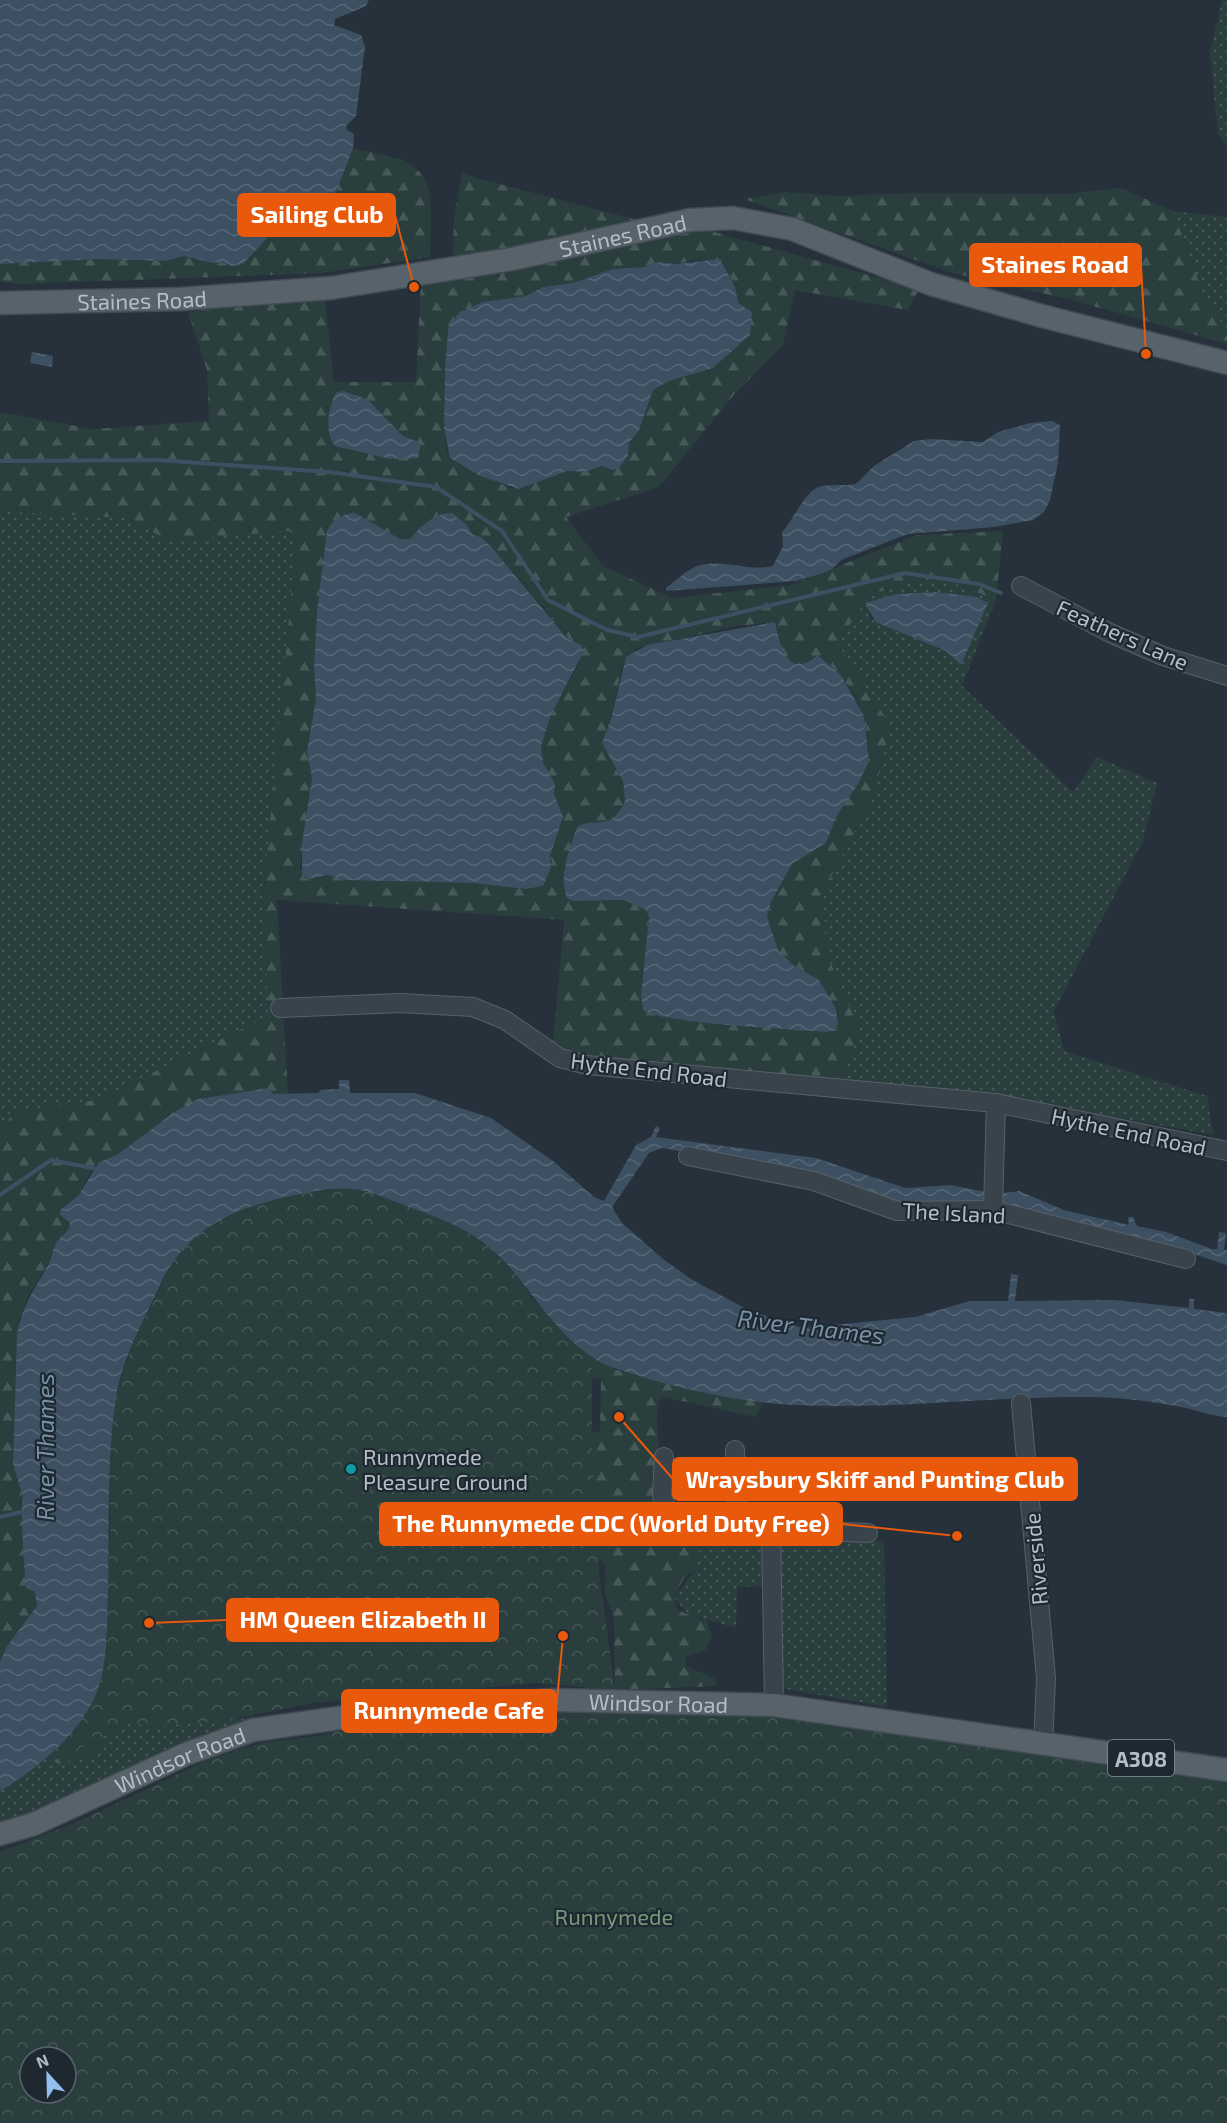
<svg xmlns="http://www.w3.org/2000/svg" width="1227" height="2123" font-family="'Exo 2',sans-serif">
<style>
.grass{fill:url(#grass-dots);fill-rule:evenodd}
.forest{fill:url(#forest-firs);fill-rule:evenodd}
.park{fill:url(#park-crowns);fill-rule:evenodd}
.water{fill:url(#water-waves)}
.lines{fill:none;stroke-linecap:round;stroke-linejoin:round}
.stream{stroke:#3d5062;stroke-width:4}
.minor-casing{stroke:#576169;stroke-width:20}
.major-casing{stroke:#424c54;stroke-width:25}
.minor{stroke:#39434b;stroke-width:18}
.major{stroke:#57626b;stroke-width:22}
.culture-dot{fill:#0f9aa8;stroke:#1e2830;stroke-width:2}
.labels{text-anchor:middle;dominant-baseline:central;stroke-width:4.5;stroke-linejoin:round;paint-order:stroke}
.shield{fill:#1e2830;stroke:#88919a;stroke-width:1.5}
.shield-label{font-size:21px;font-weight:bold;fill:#b5bec7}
.street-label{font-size:22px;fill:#b5bec7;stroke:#1e2830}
.poi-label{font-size:22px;fill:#b5bec7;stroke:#1e2830;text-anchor:start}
.park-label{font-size:22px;fill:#759a7a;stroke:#1e2830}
.water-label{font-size:24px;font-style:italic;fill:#7891a7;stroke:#1e2830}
.leader{fill:none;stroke:#e8590c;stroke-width:2}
.callout-dot{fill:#e8590c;stroke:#1e2830;stroke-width:2}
.callout{fill:#e8590c;stroke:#e8590c;stroke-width:2}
.callout-label{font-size:24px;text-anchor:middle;font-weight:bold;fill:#fff}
</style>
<defs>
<pattern id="grass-dots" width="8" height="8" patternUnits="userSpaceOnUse" patternTransform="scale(1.5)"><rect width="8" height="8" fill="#293e3d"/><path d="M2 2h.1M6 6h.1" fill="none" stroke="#465858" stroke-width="1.8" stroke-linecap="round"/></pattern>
<pattern id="forest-firs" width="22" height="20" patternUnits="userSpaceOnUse" patternTransform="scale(1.5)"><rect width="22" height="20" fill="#293e3d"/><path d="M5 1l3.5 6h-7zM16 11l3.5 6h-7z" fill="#465858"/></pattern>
<pattern id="park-crowns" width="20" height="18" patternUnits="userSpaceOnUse" patternTransform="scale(1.5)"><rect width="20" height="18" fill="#293e3d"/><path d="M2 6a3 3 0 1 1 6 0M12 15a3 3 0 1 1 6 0" fill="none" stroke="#465858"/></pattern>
<pattern id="water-waves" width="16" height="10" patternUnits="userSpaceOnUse" patternTransform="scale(1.5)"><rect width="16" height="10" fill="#3d5062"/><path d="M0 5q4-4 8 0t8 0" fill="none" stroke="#576777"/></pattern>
</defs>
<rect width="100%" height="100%" fill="#26313b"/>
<!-- grass -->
<g class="grass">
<path d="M1222,0h5v147l-9,-14 -8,-80z"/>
<path d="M1173,211l54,6v112l-20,-25z"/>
<path d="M0,511l125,7 45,23 127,-12 -34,370 6,117 -172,84 -81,11 -16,18z"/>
<path d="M934,575l62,25 -34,86 111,106 24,-35 60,26 -14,58 -89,170 10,40 143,45 6,39 -158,-29 -215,-25 19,-52 -33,-77 -3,-60 51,-97 16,-69 -53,-83 33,-48zM936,592l41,5 11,6 -27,62 -15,-14 -75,-32 -5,-14 2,-3 29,-8z"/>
<path d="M697,1525l126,14 61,2 3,166 -112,-20 -2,-101 -36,1 -1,41 -48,-14 -14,-16 20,-27 8,-36z"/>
<path d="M240,1718l8,2c-87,24 -164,74 -248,105v-34l48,-35 6,4 76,-40 91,1z"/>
</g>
<!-- forest -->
<g class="forest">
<path d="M353,149c86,13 79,30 77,108l-108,16 -298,11 -24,-2v-18l97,-5 68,2 19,-5 28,7 10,-1 10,4 17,-7 6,-10 16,-15 64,-40z"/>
<path d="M462,173l18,6 169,44 -196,36 1,-41z"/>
<path d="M1121,188l52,23 34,93 20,25v15l-159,-45 -119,-27 -205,-73 41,-7 53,4 76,-3 151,1z"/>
<path d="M693,226l226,63 -11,21 -113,-20 -12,55 -52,53 -72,89 -93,30 37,49 70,32 118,-13 126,-50 86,-4 -7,69 -62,-25 -64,20 -33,48 54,83 -17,69 -51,97 3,60 33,77 -19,52 -288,-27 12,-134 -287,-20 11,194h-15l-5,-6 -70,11 -81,56 -23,11 -16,30 -18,14v5l10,8 -4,11 -11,10 -6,18 -20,33 -10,22 -6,147c5,13 13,26 7,39l17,103 -30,40 -7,16v-533l16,-18 81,-11 172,-84 -6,-117 34,-369 -127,11 -45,-23 -125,-7v-99l93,17 116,-8 -2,-51 -19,-58 111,-14 26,1 9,83h82l5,-102zM696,260l26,1 13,26 3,15 10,6 2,27 -37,33 -44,13 -16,9 -14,40 -10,13 -1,13 -16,14 -10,-4 -17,6 -18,-1 -33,11 -9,6h-15l-54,-25 -9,-12 -3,-23 1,-60 15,-56 22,-10 44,-6 17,-9 30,-4 40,-14 31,-2 13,-5 18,2zM389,423l21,18 11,2 -86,3zM355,513l45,26h11l10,-12 46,-2 6,10 8,2 33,36 54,65 13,7 -2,19 -28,51 -10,31 2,16 12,22 -2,10 10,23 -13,39 2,7 -27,26 -53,-6 -129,-3 -15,-5 -20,4 -3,-1 -5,-11 12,-89 -5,-27 9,-52 -2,-31 3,-58 10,-79zM775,622l6,26 8,12 8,4 13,-2 9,-7 22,20 11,17 12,24 5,35 -11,33 -22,33 -10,26 -34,21 -21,38 -4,15 11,33 15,16 26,14 20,36 -163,4 -33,-10 -2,-15 8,-78 -3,-7 -23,-10 -50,1 -9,-10c0,-22 6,-43 13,-64 20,-9 36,3 48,-26l-2,-20 -21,-38 9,-25 11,-51 15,-19 100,-22z"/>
<path d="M485,1302l32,20 1,13 12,9 12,-1 19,-28 12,2 29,29 8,20 4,3 64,18 81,14 3,3 -6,13 -92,-20 -5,4 -2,15 4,98 11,7 25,4 5,10 -8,36 -10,7 -10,20 3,12 30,11 5,15 -6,14 -20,7v9l28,12 3,8 -102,4 -1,-72 -10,-26 2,-27 -16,-13 -7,-92 -3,-7 -40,-9 -16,5 -7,-6 -5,2 -2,11 3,19 -9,35 13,21 9,1 2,-25 4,-3 4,41 -7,4c-1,5 0,11 -2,15 -4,11 -19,12 -27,19l-9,-1c-8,-14 0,-23 8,-35l-6,-12 1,-31 -8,-45 2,-18 -3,-6h-34l-7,-9c13,-8 28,-8 42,-13l14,11 9,-9c1,-28 -9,-35 -25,-54 -3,-4 -4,-9 -7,-12 -7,-6 -9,-6 -12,-14l13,-30zM545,1373l56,6 -1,53 -54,-3z"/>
<path d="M102,1737l3,8 -14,10 -32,9 -7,-4 -1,-3z"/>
</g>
<!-- park -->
<g class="park">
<path d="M349,1188l22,4 96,37 25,21 25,26 15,22 60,61v89l7,123 16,119 -78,-7 -224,20 -92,18 -76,6 -15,-7 -8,8 -67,32 -7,-4c17,-18 35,-34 45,-57 16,-32 14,-67 14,-102 1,-29 4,-58 3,-87 -2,-38 -2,-80 7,-117 7,-32 22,-64 37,-93 9,-18 15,-36 28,-51 38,-46 111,-57 167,-61z"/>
<path d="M527,1710l281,8 64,12 355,49v344h-1227v-271l77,-30 126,-60 39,-14 25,-6 52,-6 65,-16zM30,2057h36v36h-36z"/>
</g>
<!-- water -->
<g class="water">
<path d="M0,0h369l-3,6 -31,13 -1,6 27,10 4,12 -9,69 -10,10 1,4 7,4 -1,15 -18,45 -64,40 -28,30 -11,2 -10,-4 -10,1 -28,-7 -19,5 -68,-2 -97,5z"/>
<path d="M720,259l15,28 3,15 14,10 -2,23 -37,33 -44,13 -16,9 -14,40 -10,13 -1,13 -10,13 -6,1 -10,-4 -17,6 -18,-1 -48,18 -39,-13 -30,-18 -6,-30 1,-60 3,-37 2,-8 10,-11 22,-10 44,-6 17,-9 30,-4 40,-14 31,-2 13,-5 18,2z"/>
<path d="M32,352l21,4 -1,11 -22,-4z"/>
<path d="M343,391l24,8 36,37 18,7 -3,15 -28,1 -55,-13c-11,-15 -7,-37 1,-53z"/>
<path d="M1052,421l8,4 -2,38 -8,37 -6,12 -11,8 -39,7 -86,7 -67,26 -9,9 -12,5 -24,7 -130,10v-3c9,-7 21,-18 31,-22 25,-8 51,6 76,0l10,-20 -1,-14c12,-12 23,-43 40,-46 11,-2 23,0 34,-2l18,-18 40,-25 16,-2 53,3 15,-10 32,-9z"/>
<path d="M355,513l45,26h10c13,-14 22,-25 42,-26l15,12 6,10 8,2 13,13 73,88 14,7 3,6 -33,64 -10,31 2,16 12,22 -1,10 9,23 -13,39 1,12 -8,18 -18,3 -53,-6 -129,-3 -15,-5 -20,4 -6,-4v-32l10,-65 -5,-27 9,-52 -2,-31 3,-58 10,-79c6,-12 15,-17 28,-18z"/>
<path d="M936,592l41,5 11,6 -27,62 -15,-14 -70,-29 -10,-16 2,-4 29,-8z"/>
<path d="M775,622c5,23 13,59 43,33l23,20 23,41 5,45 -11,23 -22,33 -10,26 -34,21 -21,38 -4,15 11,33 15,15 26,15 17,29 2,15 -4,7 -8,1c-32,-3 -164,-8 -183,-22l-2,-15 8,-78 -3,-7 -23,-10 -50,1 -6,-3c-9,-22 3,-50 10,-71 17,-11 34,6 48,-26l-2,-20 -21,-38 9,-24 15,-62 21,-12z"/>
<path d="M339,1080h10l1,13h65l76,25 62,43 41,36 10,4 32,-56 15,-8 5,-11 4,2 -4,9 160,21 89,30 46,-3 45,9 23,-3 45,19 65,15 -1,-8h5l4,9 29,6 46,17h5l2,-17 7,1 -2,17h3v15l-33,-11 -20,-2 -188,-48 -29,-3 -55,3 -79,-30 -161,-26 -13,5 -37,54 10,16 41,36 28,20 57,31 54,18 113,-11 55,-16h38l3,-27 7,1 -3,26 99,-1 75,8v-9h5v10l33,4v104c-12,0 -27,-6 -41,-9 -31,-6 -63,-11 -95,-11 -98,-1 -198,13 -296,8 -59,-3 -122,-17 -178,-36 -43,-14 -73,-59 -100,-93 -33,-41 -61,-52 -108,-69 -19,-7 -38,-17 -58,-18 -20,-2 -41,3 -60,7 -58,12 -105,33 -131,89 -16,36 -38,73 -44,113 -10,63 -6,128 -8,191 -2,38 2,77 -15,112 -19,37 -57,69 -93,90v-129l7,-16 30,-40 -2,-14 -9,-4c-1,-16 -7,-84 -3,-92l-10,-32 4,-129c4,-29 19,-47 32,-72 3,-6 3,-12 6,-18 4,-9 14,-11 15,-22l-10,-8v-5l18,-14 21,-34 18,-7 59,-44 22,-12 70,-11 5,6 46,-1 1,-3 19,-1z"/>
</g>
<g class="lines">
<!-- stream -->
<g class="stream">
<path d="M0,461l157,-1 172,12 107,15 66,44 46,69 59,30 31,7 267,-64 74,11 22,9"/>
<path d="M0,1195l51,-35 47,9"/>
<path d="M0,1517l21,-5"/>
</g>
<!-- minor casing -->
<g class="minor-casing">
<g id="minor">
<path d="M1021,586l89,47 53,23 64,20"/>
<path d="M280,1008l120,-5 73,4 32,13 55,38 27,7 409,38 231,48"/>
<path d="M688,1156l126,25 83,30 96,-1 193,49"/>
<path d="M993,1210l3,-107"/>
<path d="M1021,1403l25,275 -3,67"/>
<path d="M735,1450l3,72"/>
<path d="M664,1457l-2,38 5,16 104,18 3,176"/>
<path d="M771,1529l97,4"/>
</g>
</g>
<!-- major casing -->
<g class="major-casing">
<g id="major">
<path id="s1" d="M0,303l180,-4 151,-11 181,-29 178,-39 43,-2 59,11 139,55 111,32 185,47"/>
<path id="s2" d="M0,1834l34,-10 152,-70 67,-24 107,-15 192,-15 222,5 453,65"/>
</g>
</g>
<!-- minor -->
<use href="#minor" class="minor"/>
<!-- major -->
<use href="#major" class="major"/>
</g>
<!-- markers -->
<circle class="culture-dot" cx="351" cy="1469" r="6"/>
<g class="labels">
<!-- shield labels -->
<rect class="shield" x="1108" y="1740" width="66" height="36" rx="4.5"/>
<g class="shield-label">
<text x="1141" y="1758">A308</text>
</g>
<!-- street labels -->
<g class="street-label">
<text stroke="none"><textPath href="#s1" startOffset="628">Staines Road</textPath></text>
<text stroke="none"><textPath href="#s1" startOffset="142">Staines Road</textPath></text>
<text transform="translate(1123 634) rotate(24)">Feathers Lane</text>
<text transform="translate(649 1069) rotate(7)">Hythe End Road</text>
<text transform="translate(1129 1131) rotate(12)">Hythe End Road</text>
<text transform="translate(954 1212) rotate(3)">The Island</text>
<text transform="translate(1035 1559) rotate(-95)">Riverside</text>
<text stroke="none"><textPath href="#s2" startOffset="681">Windsor Road</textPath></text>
<text stroke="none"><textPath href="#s2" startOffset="195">Windsor Road</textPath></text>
</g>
<!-- poi labels -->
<g class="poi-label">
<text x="363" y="1456">Runnymede<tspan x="363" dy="25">Pleasure Ground</tspan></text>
</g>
<!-- park labels -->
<g class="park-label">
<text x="614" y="1916">Runnymede</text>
</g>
<!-- water labels -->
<g class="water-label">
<text transform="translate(811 1326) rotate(7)">River Thames</text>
<text transform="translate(44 1447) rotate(-90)">River Thames</text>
</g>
</g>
<!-- callouts -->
<path class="leader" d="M414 287L395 215M1146 354L1141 265M619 1417L673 1479M957 1536L842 1524M149 1623L227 1620M563 1636L556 1711"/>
<g class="callout-dot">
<circle cx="414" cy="287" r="6"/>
<circle cx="1146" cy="354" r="6"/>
<circle cx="619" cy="1417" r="6"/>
<circle cx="957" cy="1536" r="6"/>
<circle cx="149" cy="1623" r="6"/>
<circle cx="563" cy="1636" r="6"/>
</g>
<g class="callout">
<rect x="238" y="194" width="157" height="42" rx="6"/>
<rect x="970" y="244" width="171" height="42" rx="6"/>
<rect x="673" y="1458" width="404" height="42" rx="6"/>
<rect x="380" y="1503" width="462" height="42" rx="6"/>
<rect x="227" y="1599" width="271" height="42" rx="6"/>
<rect x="342" y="1690" width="214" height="42" rx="6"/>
</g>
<g class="callout-label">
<text x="317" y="223">Sailing Club</text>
<text x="1055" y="273">Staines Road</text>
<text x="875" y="1488">Wraysbury Skiff and Punting Club</text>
<text x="611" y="1532">The Runnymede CDC (World Duty Free)</text>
<text x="363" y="1628">HM Queen Elizabeth II</text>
<text x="449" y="1719">Runnymede Cafe</text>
</g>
<!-- north arrow -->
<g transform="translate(48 2075) rotate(338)"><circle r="28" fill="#1e2830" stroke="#5a646c" stroke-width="1.5"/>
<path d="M0-4.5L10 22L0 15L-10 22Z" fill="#92bfee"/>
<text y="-9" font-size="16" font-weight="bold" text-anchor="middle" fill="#b5bec7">N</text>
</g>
</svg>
